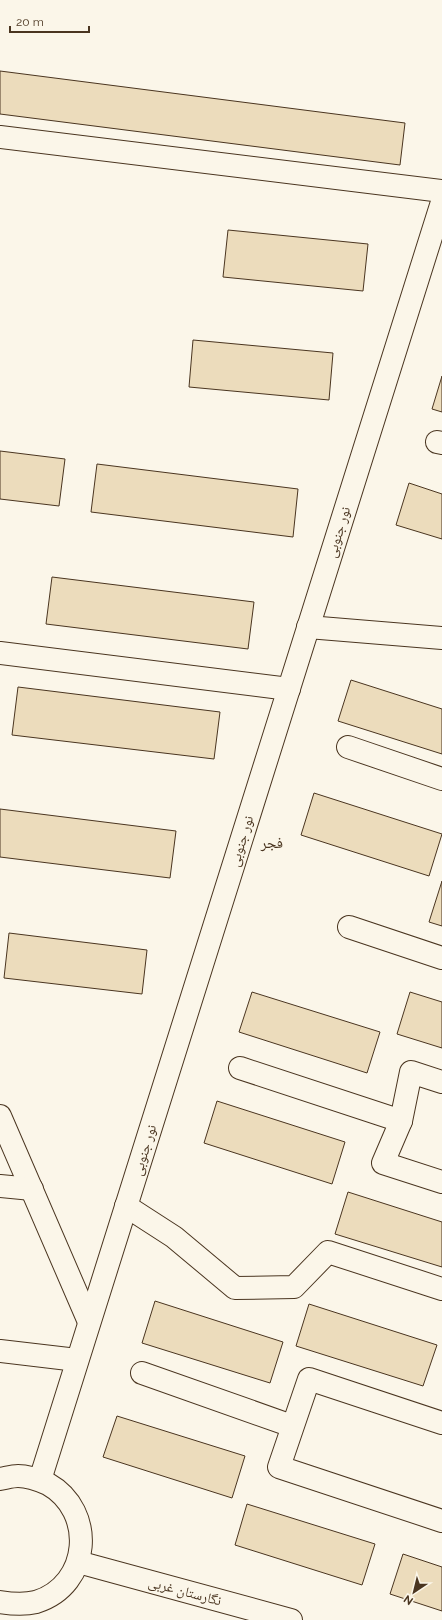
<svg xmlns="http://www.w3.org/2000/svg" width="442" height="1620" font-family="Raleway,'Noto Naskh Arabic',sans-serif">
<style>
.building{fill:#ecdcbc;stroke:#4a3520}
.lines{fill:none;stroke-linecap:round;stroke-linejoin:round}
.minor-casing{stroke:#4a3520;stroke-width:24}
.major-casing{stroke:#4a3520;stroke-width:24}
.minor{stroke:#fbf6e9;stroke-width:22}
.major{stroke:#fbf6e9;stroke-width:22}
.labels{text-anchor:middle;dominant-baseline:central;stroke-width:3;stroke-linejoin:round;paint-order:stroke}
.street-label{font-size:14px;fill:#4a3520;stroke:#fbf6e9}
.neighbourhood-label{font-size:15px;fill:#4a3520;stroke:#fbf6e9}
</style>
<rect width="100%" height="100%" fill="#fbf6e9"/>
<!-- building -->
<g class="building">
<path d="M0,71l405,52 -5,42 -400,-51z"/>
<path d="M228,230l140,14 -5,47 -140,-14z"/>
<path d="M193,340l140,13 -4,47 -140,-13z"/>
<path d="M442,376v36l-10,-3z"/>
<path d="M0,451l65,8 -6,47 -59,-7z"/>
<path d="M97,464l201,25 -5,48 -202,-25z"/>
<path d="M409,483l33,11v45l-46,-14z"/>
<path d="M52,577l202,25 -6,47 -202,-25z"/>
<path d="M351,680l91,29v45l-104,-33z"/>
<path d="M18,687l202,25 -6,47 -202,-24z"/>
<path d="M314,793l128,41 -13,42 -128,-41z"/>
<path d="M0,809l176,22 -6,47 -170,-21z"/>
<path d="M442,881v45l-13,-4z"/>
<path d="M9,933l138,17 -5,44 -138,-16z"/>
<path d="M252,992l128,40 -13,41 -128,-41z"/>
<path d="M410,992l32,10v46l-45,-14z"/>
<path d="M217,1101l128,41 -13,42 -128,-41z"/>
<path d="M348,1192l94,30v45l-107,-33z"/>
<path d="M155,1301l128,41 -13,41 -128,-40z"/>
<path d="M309,1304l128,41 -14,41 -127,-40z"/>
<path d="M117,1416l128,40 -13,42 -129,-41z"/>
<path d="M247,1504l128,40 -13,41 -127,-40z"/>
<path d="M403,1554l39,13v44l-52,-17z"/>
</g>
<g class="lines">
<!-- minor casing -->
<g class="minor-casing">
<g id="minor">
<path d="M0,137l442,54"/>
<path d="M437,442l5,1"/>
<path d="M308,627l134,11"/>
<path d="M0,653l289,36"/>
<path d="M348,747l94,32"/>
<path d="M349,927l93,31"/>
<path d="M240,1068l161,53"/>
<path d="M442,1082l-31,-10 -10,49 -18,42 59,19"/>
<path d="M0,1116l89,206"/>
<path d="M0,1186l32,3"/>
<path d="M126,1206l48,31 61,51 59,-1 34,-35 114,37"/>
<path d="M0,1351l77,9"/>
<path d="M142,1373l150,53"/>
<path d="M442,1423l-133,-44 -30,88 163,54"/>
<path d="M78,1562l213,58"/>
</g>
</g>
<!-- major casing -->
<g class="major-casing">
<g id="major">
<path d="M0,1479c6,-1 12,-3 18,-3 10,0 21,4 30,8 48,27 43,101 -12,118 -12,3 -24,2 -36,0"/>
<path d="M40,1480l402,-1278"/>
</g>
</g>
<!-- minor -->
<use href="#minor" class="minor"/>
<!-- major -->
<use href="#major" class="major"/>
</g>
<g class="labels">
<!-- street labels -->
<g class="street-label">
<text transform="translate(338 532) rotate(-73)">نور جنوبی</text>
<text transform="translate(241 841) rotate(-73)">نور جنوبی</text>
<text transform="translate(144 1150) rotate(-73)">نور جنوبی</text>
<text transform="translate(185 1591) rotate(15)">نگارستان غربی</text>
</g>
<!-- neighbourhood labels -->
<g class="neighbourhood-label">
<text x="272" y="843">فجر</text>
</g>
</g>
<!-- north arrow -->
<g transform="translate(414 1592) rotate(215)" stroke="#fbf6e9" stroke-width="3" paint-order="stroke">
<path d="M0-3L7 15L0 10L-7 15Z" fill="#4a3520"/>
<text y="-6" font-size="11" font-weight="bold" text-anchor="middle" fill="#4a3520">N</text>
</g>
<!-- scale -->
<path d="M10 26v6h79v-6" fill="none" stroke="#4a3520" stroke-width="2"/>
<text x="16" y="26" font-size="12" fill="#4a3520" stroke="#fbf6e9" stroke-width="3" paint-order="stroke">20 m</text>
</svg>
